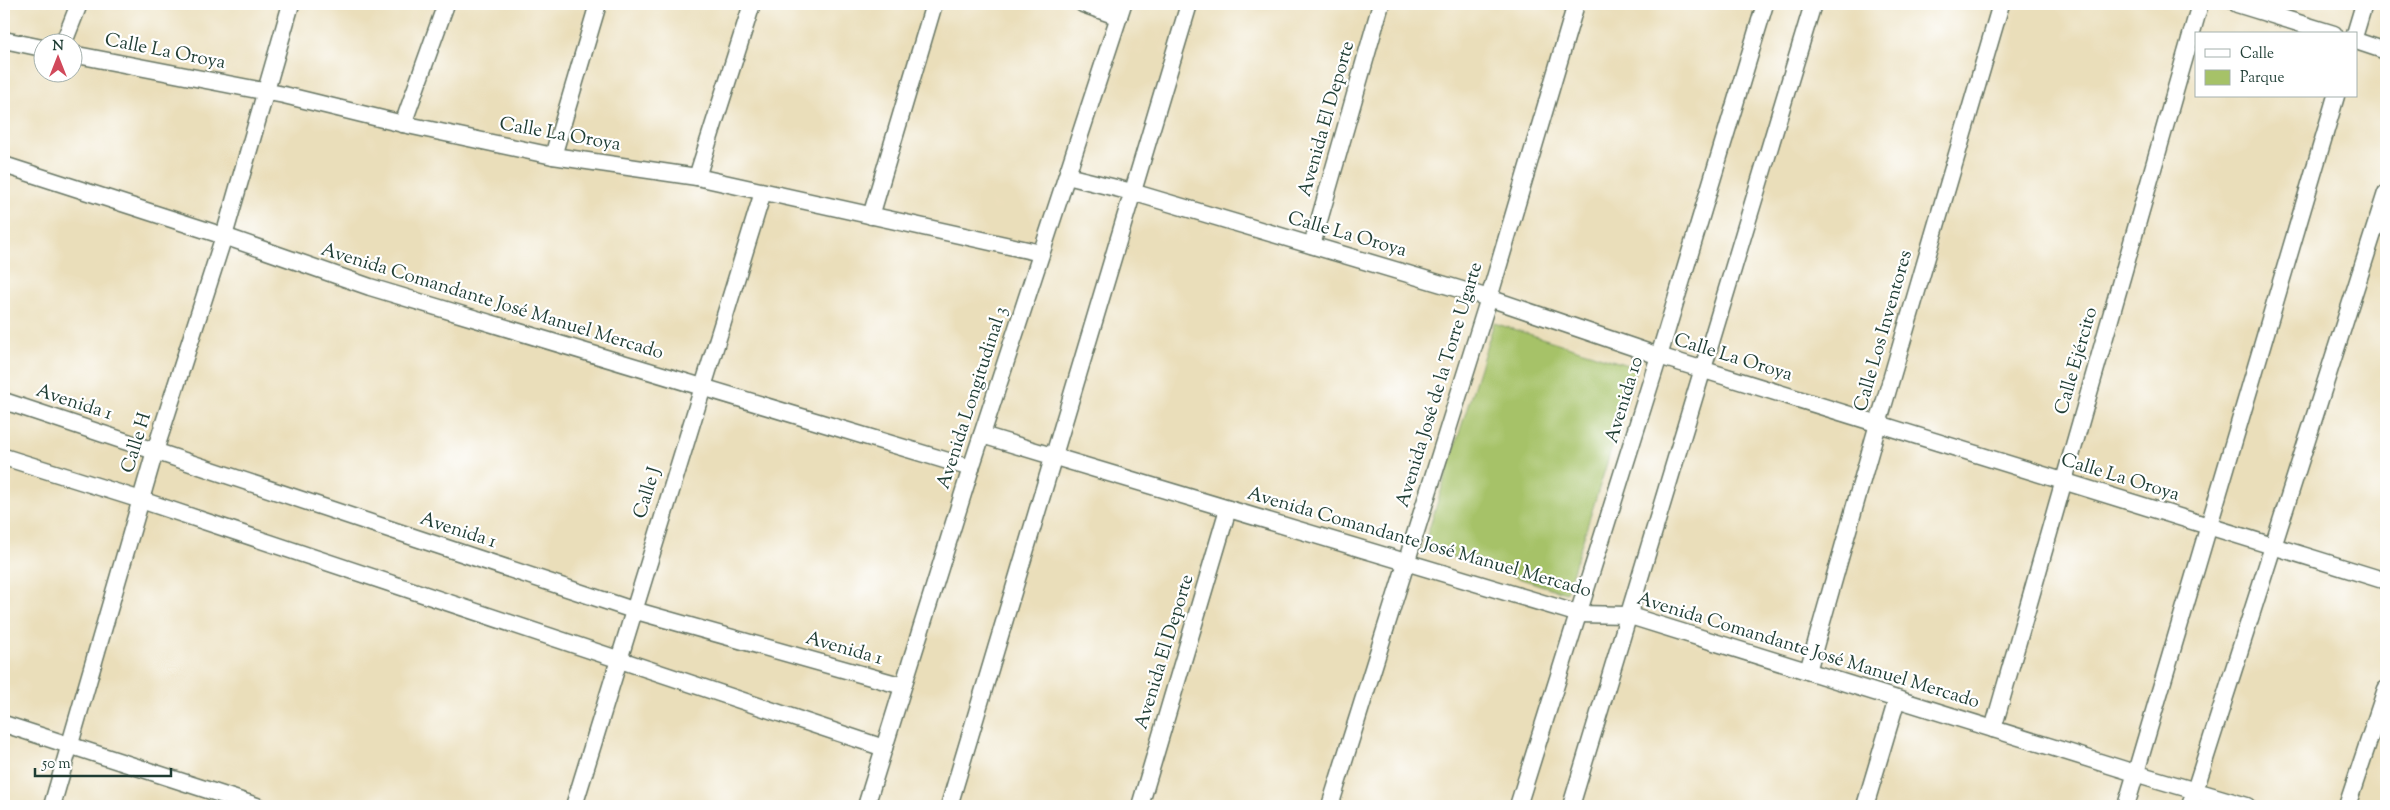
<svg xmlns="http://www.w3.org/2000/svg" width="2390" height="810" font-family="'Sorts Mill Goudy',serif">
<style>
.green{fill:#a6c268;stroke:#62804e}
.lines{fill:none;stroke-linecap:round;stroke-linejoin:round}
.street-casing{stroke:#667563;stroke-width:19}
.street{stroke:#fff;stroke-width:16}
.labels{text-anchor:middle;dominant-baseline:central;stroke-width:4.5;stroke-linejoin:round;paint-order:stroke}
.street-label{font-size:19px;fill:#1f3d34;stroke:#fff}
</style>
<rect width="100%" height="100%" fill="#fff"/>
<filter id="ink" filterUnits="userSpaceOnUse"><feTurbulence type="fractalNoise" baseFrequency=".02" numOctaves="2"/><feDisplacementMap in="SourceGraphic" scale="10" xChannelSelector="R" yChannelSelector="G"/><feConvolveMatrix kernelMatrix="1 2 1 2 8 2 1 2 1" color-interpolation-filters="sRGB"/></filter>
<filter id="wash" filterUnits="userSpaceOnUse"><feTurbulence type="fractalNoise" baseFrequency=".0096" numOctaves="4" result="noise"/><feDisplacementMap in="SourceGraphic" scale="20" xChannelSelector="R" yChannelSelector="G"/><feGaussianBlur stdDeviation="1.12" result="paint"/><feColorMatrix in="noise" values="0 0 0 0 0 0 0 0 0 0 0 0 0 0 0 0 0 1.4 0 .05"/><feComposite in="paint" operator="in"/></filter>
<g filter="url(#wash)">
<rect width="100%" height="100%" fill="#eadeba"/>
<!-- green -->
<path class="green" d="M1494,323l143,45 -71,225 -143,-45z"/>
</g>
<g filter="url(#ink)">
<g class="lines">
<!-- street casing -->
<g class="street-casing">
<g id="street">
<path d="M1083,4l36,13"/>
<path d="M2237,4l97,30"/>
<path d="M2355,34l9,-30"/>
<path d="M4,40l38,8"/>
<path d="M2356,41l30,10"/>
<path d="M64,42l15,-38"/>
<path d="M72,54l212,41 119,29 150,32 144,21 344,76"/>
<path d="M403,124l43,-120"/>
<path d="M553,156l45,-152"/>
<path d="M4,165l220,71 146,51 601,181"/>
<path d="M1067,176l65,16 357,106 170,58 727,225"/>
<path d="M697,177l55,-173"/>
<path d="M871,216l63,-212"/>
<path d="M1312,245l69,-241"/>
<path d="M4,401l629,209 270,76"/>
<path d="M982,435l597,179 48,1 511,159 109,32"/>
<path d="M4,457l137,43 743,248"/>
<path d="M1808,671l70,-247 123,-420"/>
<path d="M4,724l253,82"/>
<path d="M1993,729l207,-725"/>
<path d="M52,806l103,-355 69,-215 67,-232"/>
<path d="M574,806l189,-614"/>
<path d="M866,806l105,-338 152,-464"/>
<path d="M949,806l240,-802"/>
<path d="M1140,806l88,-297"/>
<path d="M1330,806l159,-508 87,-294"/>
<path d="M1518,806l141,-450 106,-352"/>
<path d="M1571,806l242,-802"/>
<path d="M1865,806l32,-107"/>
<path d="M2126,806l210,-710"/>
<path d="M2190,806l196,-613"/>
<path d="M2347,806l39,-117"/>
</g>
</g>
<!-- street -->
<use href="#street" class="street"/>
</g>
</g>
<g class="labels">
<!-- street labels -->
<g class="street-label">
<text transform="translate(165 52) rotate(11)">Calle La Oroya</text>
<text transform="translate(1327 119) rotate(-74)">Avenida El Deporte</text>
<text transform="translate(560 135) rotate(10)">Calle La Oroya</text>
<text transform="translate(1347 235) rotate(16)">Calle La Oroya</text>
<text transform="translate(492 302) rotate(17)">Avenida Comandante José Manuel Mercado</text>
<text transform="translate(1884 331) rotate(-74)">Calle Los Inventores</text>
<text transform="translate(1733 358) rotate(17)">Calle La Oroya</text>
<text transform="translate(2077 361) rotate(-74)">Calle Ejército</text>
<text transform="translate(1440 385) rotate(-73)">Avenida José de la Torre Ugarte</text>
<text transform="translate(973 398) rotate(-72)">Avenida Longitudinal 3</text>
<text transform="translate(1625 400) rotate(-73)">Avenida 10</text>
<text transform="translate(74 403) rotate(18)">Avenida 1</text>
<text transform="translate(137 443) rotate(-73)">Calle H</text>
<text transform="translate(2120 478) rotate(17)">Calle La Oroya</text>
<text transform="translate(648 493) rotate(-73)">Calle J</text>
<text transform="translate(458 531) rotate(18)">Avenida 1</text>
<text transform="translate(1419 543) rotate(16)">Avenida Comandante José Manuel Mercado</text>
<text transform="translate(844 649) rotate(16)">Avenida 1</text>
<text transform="translate(1808 651) rotate(17)">Avenida Comandante José Manuel Mercado</text>
<text transform="translate(1165 652) rotate(-73)">Avenida El Deporte</text>
</g>
</g>
<!-- margin -->
<rect width="2390" height="810" fill="none" stroke="#fff" stroke-width="20"/>
<!-- legend -->
<rect x="2195" y="32" width="162" height="65" fill="#ffffff" stroke="#a5b1ae"/>
<rect x="2205" y="49" width="25" height="8" fill="#ffffff" stroke="#a5b1ae"/>
<text x="2240" y="58" font-size="15" fill="#1f3d34">Calle</text>
<rect x="2205" y="70" width="25" height="15" fill="#a6c268" stroke="#a5b1ae"/>
<text x="2240" y="82" font-size="15" fill="#1f3d34">Parque</text>
<!-- north arrow -->
<g transform="translate(58 58)"><circle r="24" fill="#ffffff" stroke="#a5b1ae"/>
<path d="M0-4L9 19L0 12L-9 19Z" fill="#d1495b"/>
<text y="-8" font-size="14" font-weight="bold" text-anchor="middle" fill="#1f3d34">N</text>
</g>
<!-- scale -->
<path d="M35 768v8h136v-8" fill="none" stroke="#1f3d34" stroke-width="2.5"/>
<text x="42" y="768" font-size="15" fill="#1f3d34" stroke="#ffffff" stroke-width="4" paint-order="stroke">50 m</text>
</svg>
